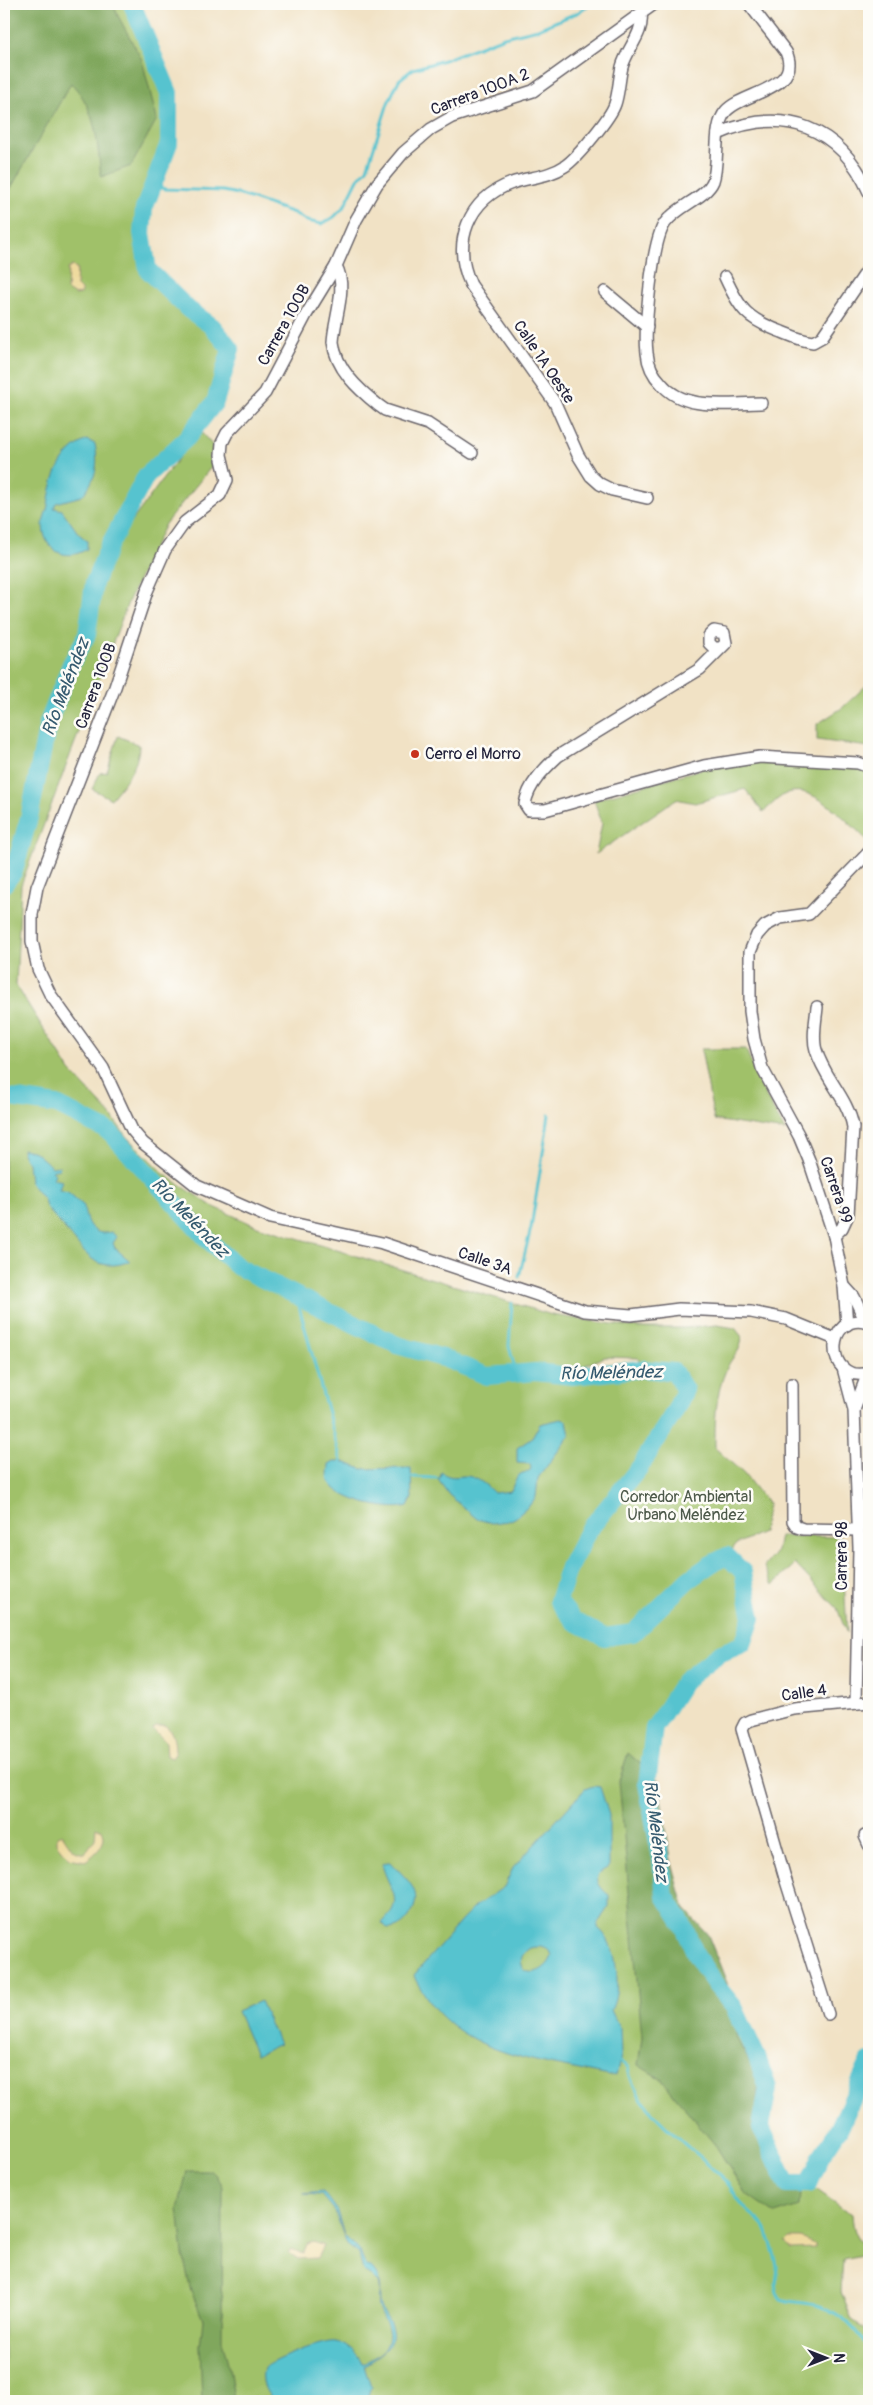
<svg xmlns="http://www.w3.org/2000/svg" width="873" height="2405" font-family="Pangolin,sans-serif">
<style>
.green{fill:#a0c169;stroke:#617252;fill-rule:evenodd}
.forest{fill:#80a75d;stroke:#51644c}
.sand{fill:#eeda9e;stroke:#887e6c}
.water{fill:#57c3cf;stroke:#3c7285;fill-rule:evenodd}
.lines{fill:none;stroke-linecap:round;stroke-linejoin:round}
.stream{stroke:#57c3cf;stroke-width:3}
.river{stroke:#57c3cf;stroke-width:18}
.street-casing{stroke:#6a656b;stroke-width:14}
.street{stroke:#fff;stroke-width:11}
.poi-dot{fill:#c8321e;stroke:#fdfcf7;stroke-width:2}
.labels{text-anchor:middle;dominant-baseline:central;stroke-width:5;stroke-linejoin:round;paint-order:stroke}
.street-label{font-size:16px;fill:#22223b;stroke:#fdfcf7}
.poi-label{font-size:16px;fill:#22223b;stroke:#fdfcf7;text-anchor:start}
.park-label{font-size:16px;fill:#4e5a4b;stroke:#fdfcf7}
.water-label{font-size:18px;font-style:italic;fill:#355a6f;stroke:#fdfcf7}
</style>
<rect width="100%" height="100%" fill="#fdfcf7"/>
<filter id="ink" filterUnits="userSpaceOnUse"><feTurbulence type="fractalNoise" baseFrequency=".02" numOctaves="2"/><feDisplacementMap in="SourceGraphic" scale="10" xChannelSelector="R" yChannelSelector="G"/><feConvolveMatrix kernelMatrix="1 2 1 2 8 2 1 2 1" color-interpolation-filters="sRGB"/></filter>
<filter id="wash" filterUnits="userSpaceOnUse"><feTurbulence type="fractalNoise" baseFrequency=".0096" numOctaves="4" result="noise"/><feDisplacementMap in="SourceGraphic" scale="20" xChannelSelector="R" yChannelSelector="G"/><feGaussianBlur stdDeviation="1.12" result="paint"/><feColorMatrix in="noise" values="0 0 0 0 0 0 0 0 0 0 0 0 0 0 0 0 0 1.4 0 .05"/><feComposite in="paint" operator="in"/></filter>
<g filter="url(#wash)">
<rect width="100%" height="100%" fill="#f1e2c5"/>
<!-- green -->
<g class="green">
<path d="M4,4h128l37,89v50l-25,66 -2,24 6,37 40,39 24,17 19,23 -16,53 -28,36 -41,38 -9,19 -12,18 -21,46 95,-129 22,25 -56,69 -36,76 -108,285 -5,100 54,86 40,43 16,22 38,38 48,32 42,19 298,90 87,13h46l32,-3 18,3 7,9c-2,18 -9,17 -15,31 -12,26 -12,52 -12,80l29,26 24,30 -5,28 -27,12 -8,12 15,16 9,46 -9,26 -24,10 -35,27 -30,47 -7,56 14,75 54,125 19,23 23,50 11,31 -7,39 26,57h22l43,31c1,16 4,26 17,35v3l-26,6 -2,33 11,28 17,10v71h-865zM604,1357l34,1 5,10 -67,7 5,-8z"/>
<path d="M869,683v64l-52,-7v-16l25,-16z"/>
<path d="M118,736l21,9c0,21 -15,38 -28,54l-19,-10 8,-16 7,-1z"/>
<path d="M756,760l113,9v73c-17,-16 -55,-59 -81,-49 -9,3 -18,14 -25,19l-18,-23 -50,14 -19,-4 -80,55 6,-31 -8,-23 111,-32z"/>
<path d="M701,1049h45l11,30 28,52 -71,-11z"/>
<path d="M780,1536l62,1 5,97 -10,-26 -42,-44 -22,21 -9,-18 13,-16z"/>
</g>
<!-- forest -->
<g class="forest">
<path d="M4,4h110l3,10 25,46 15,59 -26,47 -30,11c-4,-35 -4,-68 -30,-94l-67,117z"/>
<path d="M628,1753l30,26 13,81 14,49 23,26 19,48 10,56 22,40 -3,36 5,24 27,52 12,2 -1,13 -24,8 -30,-21 -29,-47 -55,-67 -23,-14 4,-28 -23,-256z"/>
<path d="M187,2171h26l10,16 -1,153 8,32 4,29h-32l-2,-55 3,-26 -13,-32 -7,-34 -5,-45z"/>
</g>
<!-- sand -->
<g class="sand">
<path d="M72,266l5,2 -1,17 5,5v4l-6,1 -8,-5 1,-21z"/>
<path d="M164,1725c10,5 11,19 11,29l-3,4 -5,-2 -1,-14 -13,-13 3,-3z"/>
<path d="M96,1827l6,3c7,12 -7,25 -17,31l-16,-3 -12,-15v-7l5,-2c6,8 11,21 23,19l10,-14z"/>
<path d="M789,2238h12l14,6v4l-25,1 -5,-7z"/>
<path d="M314,2242l9,4 -6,12 -19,1 -9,-6 3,-4 11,5 4,-10z"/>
</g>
<!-- water -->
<g class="water">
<path d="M87,440l8,4c4,22 1,35 -13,52l-26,7 -2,5 8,2 16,23 9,8v8c-22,14 -44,1 -44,-25 0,-6 4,-12 5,-19 4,-27 12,-53 39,-65z"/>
<path d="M23,1149l12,3 17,15 8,-1 -1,3 -7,2 3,3 -2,5 9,2 -3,9 9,2 16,14c1,16 8,31 27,26l6,5 -4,6 2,5 15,13c-30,12 -43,-4 -59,-25 -8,-10 -17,-19 -25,-29l-2,-7 -14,-18 -2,-19 -6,-9z"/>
<path d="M561,1419l6,2 3,14 -32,43 -2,19 -7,9 -14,12 -7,3 -16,2 -15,-4 -28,-24 -12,-17h3l1,-6c8,6 14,5 22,4 13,-1 23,9 31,17l17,-2c4,-10 5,-19 18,-19l2,-4 -1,-4 -13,-1v-15l15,-10 8,-14z"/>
<path d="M334,1461h7l21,8 49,-1 1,30 -4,8c-18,6 -73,-6 -79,-26 -2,-5 0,-12 0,-16z"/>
<path d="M593,1786l7,1 9,28v51c-3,4 -8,4 -10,8 -5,7 4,17 10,21v11l-11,17v5c20,15 24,62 13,82l9,19 1,27 -5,19 -7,1c-63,-14 -144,-20 -182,-78 -4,-7 -11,-15 -13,-23l48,-55 14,-14 28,-19 9,-19 72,-79zM530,1948c8,-2 18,-2 22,7 -2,11 -17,22 -28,15 -5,-10 -3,-16 6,-22z"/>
<path d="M387,1862h4c16,19 36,30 17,56 -5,7 -12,11 -20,11l-6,-6c23,-23 9,-30 1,-55v-4z"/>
<path d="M260,2001l19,43 -23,11 -19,-44z"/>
<path d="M323,2192l14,19 7,24 17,19 5,12 5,1c11,11 8,21 9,35 1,8 7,15 10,22 10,23 -13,31 -26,42l7,21 -5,14h-92c-9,-9 -14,-20 -10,-33 7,-8 62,-29 72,-26 11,2 22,11 26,21h3c6,-6 16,-7 21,-16 8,-17 -3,-25 -7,-40 -2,-8 2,-16 -1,-24 -3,-6 -10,-7 -15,-12l-4,-17 -12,-9 -12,-33 -14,-17 -19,-1z"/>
</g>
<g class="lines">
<!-- stream -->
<g class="stream">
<path d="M151,186l15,3 57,2 15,3 56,19 13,8 15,3 12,-7 10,-10 14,-28 9,-10 21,-66 11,-23 14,-11 31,-9 60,-23 34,-8 41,-17 11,-8"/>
<path d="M519,1277l12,-49 18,-113"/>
<path d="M296,1295l45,166"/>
<path d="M512,1303l-3,43 7,27"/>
<path d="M411,1477l26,1"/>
<path d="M620,2062l8,5c6,44 72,86 100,117 6,8 11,17 18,25 5,6 14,10 19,18 3,5 12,35 12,40 -1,14 -5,20 4,32 12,4 26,3 38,7 23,8 41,24 50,46"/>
</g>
<!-- river -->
<g class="river">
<path d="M4,884l10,-13 16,-57 18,-91 23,-59 16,-29 7,-52 15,-37 37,-70 41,-38 28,-36 16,-53 -19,-23 -24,-17 -40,-39 -6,-37 2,-24 25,-66v-50l-37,-89"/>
<path d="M4,1097l53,8 53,27 98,108 30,27 159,78 46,13 44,18 48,-4 37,4 71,-7 31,3 11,18 -10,21 -35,56 -52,64 -19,36 -11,34 16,20 30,16 29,-4 55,-53 23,-16 16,-8 16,16 9,46 -9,26 -24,10 -35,27 -30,47 -7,56 14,75 4,37 18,29 14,32 18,27 19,23 23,50 11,31 -7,39 26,57h22l12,-28 18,-27 30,-67"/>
</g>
</g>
</g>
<g filter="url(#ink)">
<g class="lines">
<!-- street casing -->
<g class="street-casing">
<g id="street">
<path d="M654,4l-121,87 -81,26 -21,12 -28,24 -26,31 -21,36 -20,46 -30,49 -41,78 -38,40 -5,10 -1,12 6,25 -7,15 -35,27 -20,28 -18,41 -32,96 -78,200 -5,27v27l6,28 12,25 53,74 29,62 11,13 54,43 73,32 112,25 203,68 46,4 48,-6 72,3 35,7 49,20"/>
<path d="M749,4l37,48c17,37 -43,40 -60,59 -14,16 -6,50 -13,70 -7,17 -36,25 -48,42 -13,18 -21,106 -18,130 1,11 6,22 14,30 23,29 67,20 100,20"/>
<path d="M641,14c3,20 -14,34 -19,53 -3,12 -3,25 -7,37 -4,13 -38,54 -50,62 -16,11 -35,11 -53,17 -44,16 -61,60 -41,102l84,118 23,52 13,21 9,8 12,6 35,8"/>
<path d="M718,134c66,-29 122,-7 151,58"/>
<path d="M336,266c12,21 -2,53 -3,76 3,27 25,47 45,63l7,5 43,14 44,29"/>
<path d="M725,277c15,33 22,42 57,55 10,4 20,9 31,10l9,-5 47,-69"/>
<path d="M605,292l42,35"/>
<path d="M721,648h-7l-5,-5v-7l5,-5 10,2 2,10 -26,26 -142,87c-14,13 -30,29 -33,48l4,6h16l159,-44 56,-9 98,6 11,4"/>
<path d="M817,1007c-1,13 -5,30 -1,43 8,28 32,48 37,77l-5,88 -6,13 -8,8"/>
<path d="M844,1286l10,11 12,25"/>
<path d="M869,1323c-45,-14 -46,62 0,50"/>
<path d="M847,1325l-3,-39 -10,-50 -25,-76 -10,-24 -37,-68 -8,-29 -4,-28v-59l7,-17 8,-9 15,-8 29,-4 60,-62"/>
<path d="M843,1368l11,42 5,138 -3,155"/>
<path d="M792,1384l1,137 4,6 6,2 55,1"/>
<path d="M854,1410l14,-37"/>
<path d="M865,1836l4,9"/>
<path d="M828,2014l-43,-136 -43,-149 3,-6 6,-3 43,-11 75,-7"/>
</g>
</g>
<!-- street -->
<use href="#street" class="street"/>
</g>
</g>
<!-- markers -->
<circle class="poi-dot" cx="415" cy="754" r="5"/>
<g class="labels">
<!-- street labels -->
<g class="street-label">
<text transform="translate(480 92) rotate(-21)">Carrera 100A 2</text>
<text transform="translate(284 325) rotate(-61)">Carrera 100B</text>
<text transform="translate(544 362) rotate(56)">Calle 1A Oeste</text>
<text transform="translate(96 686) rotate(-70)">Carrera 100B</text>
<text transform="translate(836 1190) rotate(71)">Carrera 99</text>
<text transform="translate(485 1261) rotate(19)">Calle 3A</text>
<text transform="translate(842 1556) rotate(-90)">Carrera 98</text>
<text transform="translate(804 1693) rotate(-8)">Calle 4</text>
</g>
<!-- poi labels -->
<g class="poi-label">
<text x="425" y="754">Cerro el Morro</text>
</g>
<!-- park labels -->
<g class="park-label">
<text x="686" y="1497">Corredor Ambiental<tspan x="686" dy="18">Urbano Meléndez</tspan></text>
</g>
<!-- water labels -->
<g class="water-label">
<text transform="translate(66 687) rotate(-69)">Río Meléndez</text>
<text transform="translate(190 1218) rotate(46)">Río Meléndez</text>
<text transform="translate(611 1373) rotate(-1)">Río Meléndez</text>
<text transform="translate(656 1831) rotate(83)">Río Meléndez</text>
</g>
</g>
<!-- margin -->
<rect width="873" height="2405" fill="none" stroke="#fdfcf7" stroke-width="20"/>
<!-- north arrow -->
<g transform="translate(826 2358) rotate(90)" stroke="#fdfcf7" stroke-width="4" paint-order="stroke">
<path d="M0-4L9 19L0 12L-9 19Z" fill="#22223b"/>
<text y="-8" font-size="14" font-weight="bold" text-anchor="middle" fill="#22223b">N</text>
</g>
</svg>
